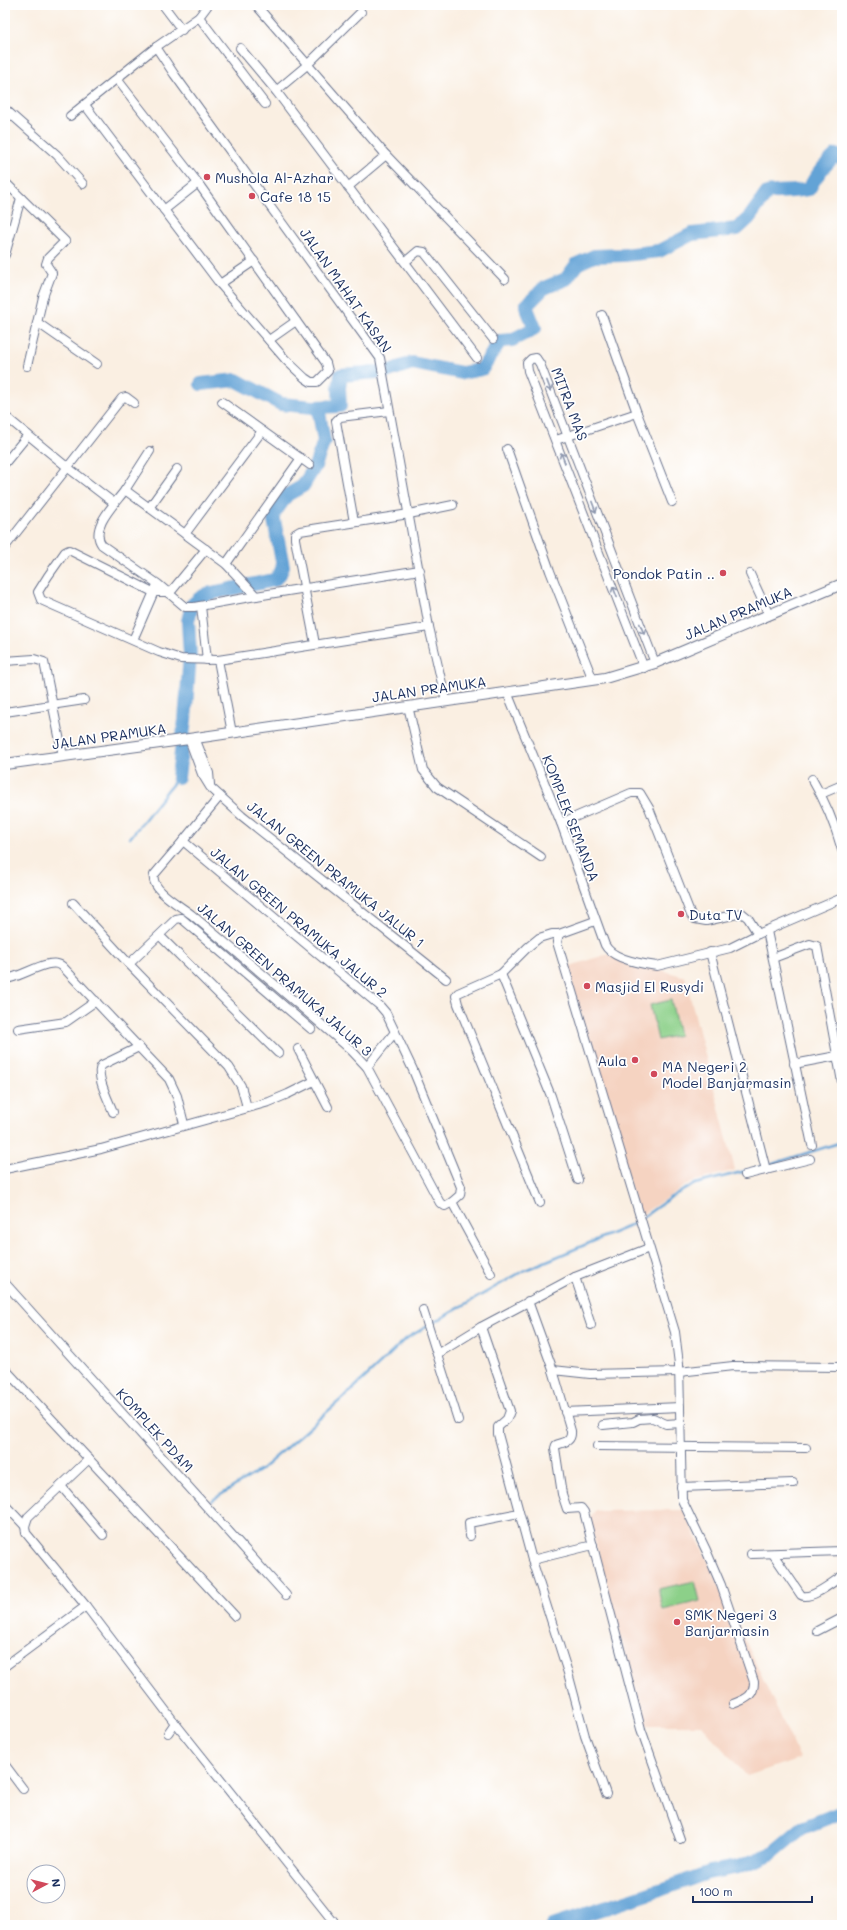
<svg xmlns="http://www.w3.org/2000/svg" width="847" height="1930" font-family="Mali,sans-serif">
<style>
.built{fill:#f5d3c1}
.green{fill:#8cd089;stroke:#548074}
.lines{fill:none;stroke-linecap:round;stroke-linejoin:round}
.stream{stroke:#63a3d6;stroke-width:2.5}
.river{stroke:#63a3d6;stroke-width:14}
.minor-casing{stroke:#69728c;stroke-width:10}
.major-casing{stroke:#69728c;stroke-width:12}
.minor{stroke:#fff;stroke-width:8}
.major{stroke:#fff;stroke-width:10}
.oneway{stroke:#8d97ae}
.poi-dot{fill:#d1495b;stroke:#fff;stroke-width:1.5}
.labels{text-anchor:middle;dominant-baseline:central;stroke-width:3.5;stroke-linejoin:round;paint-order:stroke}
.poi-label{font-size:14px;fill:#1b2f5e;stroke:#fff;text-anchor:start}
.street-label{font-size:14px;fill:#1b2f5e;stroke:#fff}
</style>
<rect width="100%" height="100%" fill="#fff"/>
<filter id="ink" filterUnits="userSpaceOnUse"><feTurbulence type="fractalNoise" baseFrequency=".025" numOctaves="2"/><feDisplacementMap in="SourceGraphic" scale="8" xChannelSelector="R" yChannelSelector="G"/><feConvolveMatrix kernelMatrix="1 2 1 2 8 2 1 2 1" color-interpolation-filters="sRGB"/></filter>
<filter id="wash" filterUnits="userSpaceOnUse"><feTurbulence type="fractalNoise" baseFrequency=".012" numOctaves="4" result="noise"/><feDisplacementMap in="SourceGraphic" scale="16" xChannelSelector="R" yChannelSelector="G"/><feGaussianBlur stdDeviation="0.9" result="paint"/><feColorMatrix in="noise" values="0 0 0 0 0 0 0 0 0 0 0 0 0 0 0 0 0 1.4 0 .05"/><feComposite in="paint" operator="in"/></filter>
<g filter="url(#wash)">
<rect width="100%" height="100%" fill="#faefe2"/>
<!-- built -->
<g class="built">
<path d="M608,954l77,23 50,193 -44,12 -52,34 -72,-249z"/>
<path d="M684,1510l116,248 -53,18 -46,-51h-57l-55,-207 6,-7z"/>
</g>
<!-- green -->
<g class="green">
<path d="M671,1000l8,35 -21,5 -8,-35z"/>
<path d="M695,1581l5,20 -37,9 -5,-21z"/>
</g>
<g class="lines">
<!-- stream -->
<g class="stream">
<path d="M130,838l48,-61"/>
<path d="M211,1501l51,-32 91,-80 54,-51 116,-67 109,-46 39,-28 24,-13 74,-19 73,-23"/>
</g>
<!-- river -->
<g class="river">
<path d="M201,384l35,-4 45,24 33,3 26,-1 -1,-18 2,-13 48,-4 23,-8 50,10 20,-4 18,-28 12,-1 23,-12 -9,-22 18,-18 22,-9 11,-15 17,-8 30,-1 35,-4 33,-17 45,-5 12,-11 18,-25c14,-2 28,-1 42,-4 7,-14 15,-24 27,-34l6,4"/>
<path d="M178,777l7,-57 5,-65 -2,-34 4,-16 8,-7 7,-4 67,-14 6,-6 3,-8 -10,-51 14,-20 16,-9 12,-20 9,-25 -6,-34"/>
<path d="M553,1925l107,-35 50,-18 28,-5 33,-13 31,-26 40,-16"/>
</g>
</g>
</g>
<g filter="url(#ink)">
<g class="lines">
<!-- minor casing -->
<g class="minor-casing">
<g id="minor">
<path d="M163,5l19,25"/>
<path d="M208,5l-9,12 -43,30 18,27 206,284 49,269 17,74"/>
<path d="M256,5l130,150 119,124"/>
<path d="M199,17l66,87"/>
<path d="M240,48l36,43 201,267"/>
<path d="M276,91l31,-26 54,-53"/>
<path d="M85,105l135,179 65,75 20,19 6,4h6l11,-11 -2,-8 -128,-180 -81,-104"/>
<path d="M5,109l52,46 26,29"/>
<path d="M70,116l86,-69"/>
<path d="M5,182l60,59 -17,17 -2,6 6,9 -9,24 -16,69"/>
<path d="M348,187l38,-32"/>
<path d="M164,210l34,-27"/>
<path d="M5,255l16,-57"/>
<path d="M405,262l13,-11 6,1 69,87"/>
<path d="M220,284l34,-23"/>
<path d="M602,315l35,98 35,89"/>
<path d="M38,323l59,41"/>
<path d="M269,340l27,-19"/>
<path d="M222,402l88,63"/>
<path d="M5,416l62,51 47,36"/>
<path d="M556,440l81,-27"/>
<path d="M507,449l43,122 43,109"/>
<path d="M5,463l23,-28"/>
<path d="M125,490l101,74 30,32 -62,11h-9l-27,-23 -56,-39c-13,-17 13,-41 23,-55z"/>
<path d="M125,490l25,-39"/>
<path d="M149,508l28,-39"/>
<path d="M354,522l-18,-101 4,-4 49,-6"/>
<path d="M185,534l77,-103"/>
<path d="M5,547l117,-149 4,-1 8,6"/>
<path d="M226,564l75,-106"/>
<path d="M750,574l19,41"/>
<path d="M167,592h-14l-84,-42 -4,2 -17,24 -10,16 3,8 118,52 22,7 37,1 211,-33"/>
<path d="M169,594l37,-45"/>
<path d="M256,596l164,-26"/>
<path d="M201,606l6,54"/>
<path d="M133,640l23,-53"/>
<path d="M315,644l-20,-105v-5l5,-3 109,-17 44,-9"/>
<path d="M218,660l14,73"/>
<path d="M5,661l29,-2 10,3 19,94"/>
<path d="M644,668l-116,-297 -1,-8 4,-4 5,-1 4,6 115,299"/>
<path d="M507,692l54,131 44,122c7,14 37,19 52,21l73,-18 28,-14 84,-36"/>
<path d="M408,706l15,64 14,17 104,70"/>
<path d="M5,712l79,-12"/>
<path d="M195,738l14,35 1,11"/>
<path d="M189,739l13,35 8,13 32,29 204,163"/>
<path d="M812,779c13,22 23,46 30,71"/>
<path d="M821,794l21,-9"/>
<path d="M220,796l-37,45 197,165 6,7 27,57 48,117 -1,8 -8,7 39,72"/>
<path d="M561,823l70,-30h9l9,15 42,107 4,4 11,2 36,-8 6,5 10,16"/>
<path d="M183,841l-29,34c-4,15 27,31 38,40 54,45 108,90 160,136l15,16 73,136 5,3 7,-4"/>
<path d="M73,903l56,61 100,103 12,19 6,21"/>
<path d="M595,921l-36,13 -2,8 118,390 4,32 3,136 24,50 15,35 33,97c0,15 -9,17 -21,22"/>
<path d="M767,931l45,214"/>
<path d="M160,936l118,117"/>
<path d="M710,952l56,218"/>
<path d="M773,958l37,-14 7,2 25,136"/>
<path d="M129,964l47,-45 5,-1 130,111"/>
<path d="M501,974l50,122 27,84"/>
<path d="M5,979c16,-1 45,-23 57,-13l107,113 8,17 7,28"/>
<path d="M18,1029l48,-7 30,-21"/>
<path d="M298,1049l30,58"/>
<path d="M794,1064l43,-8"/>
<path d="M367,1067l28,-35"/>
<path d="M113,1112c-4,-11 -19,-38 -11,-47l37,-18"/>
<path d="M5,1169l96,-20 168,-47 19,-8 26,-13"/>
<path d="M745,1175l65,-16"/>
<path d="M540,1203l-82,-199 -2,-8 2,-3 43,-19 27,-27 11,-9 13,-4h7"/>
<path d="M575,1277l16,48"/>
<path d="M5,1283l281,312"/>
<path d="M528,1301l25,69 18,61c1,11 -7,11 -15,14l-1,3 7,46 5,15 14,-1 3,4 57,217 39,110"/>
<path d="M423,1310l35,110"/>
<path d="M481,1327l29,84 -3,8 -9,8v7l34,126 36,113 17,63 21,58"/>
<path d="M437,1354l44,-27 94,-50 74,-29"/>
<path d="M5,1369l230,247"/>
<path d="M553,1370l37,4 89,-2 54,-6 109,1"/>
<path d="M565,1412l115,-5"/>
<path d="M603,1425l30,-3 6,-3 14,-1 13,6 15,-1"/>
<path d="M597,1446l209,2"/>
<path d="M61,1486l42,49"/>
<path d="M681,1487l112,-4"/>
<path d="M5,1505l20,21"/>
<path d="M470,1536l-1,-13 50,-10"/>
<path d="M751,1554l91,-3"/>
<path d="M773,1554l28,41c9,6 32,-13 41,-19"/>
<path d="M532,1560l61,-15"/>
<path d="M86,1606l-60,-73 -1,-7 3,-9 61,-58"/>
<path d="M817,1631l25,-13"/>
<path d="M5,1666l81,-60 89,117 161,202"/>
<path d="M168,1733l7,-10"/>
<path d="M5,1765l18,24"/>
</g>
</g>
<!-- major casing -->
<g class="major-casing">
<path id="major" d="M5,764l184,-25 416,-61 50,-15 187,-79"/>
</g>
<!-- minor -->
<use href="#minor" class="minor"/>
<!-- major -->
<use href="#major" class="major"/>
</g>
<!-- one-way arrows -->
<defs><path id="oneway-shaft" d="M-6 0H5M1.5-3L5.5 0L1.5 3" fill="none" stroke-width="1.6" stroke-linecap="round" stroke-linejoin="round"/></defs>
<g class="oneway">
<use href="#oneway-shaft" transform="translate(549 386) rotate(69)"/>
<use href="#oneway-shaft" transform="translate(563 458) rotate(-111)"/>
<use href="#oneway-shaft" transform="translate(594 507) rotate(69)"/>
<use href="#oneway-shaft" transform="translate(615 592) rotate(-111)"/>
<use href="#oneway-shaft" transform="translate(642 629) rotate(68)"/>
</g>
</g>
<!-- markers -->
<g class="poi-dot">
<circle cx="207" cy="177" r="4"/>
<circle cx="252" cy="196" r="4"/>
<circle cx="723" cy="573" r="4"/>
<circle cx="681" cy="914" r="4"/>
<circle cx="587" cy="986" r="4"/>
<circle cx="635" cy="1060" r="4"/>
<circle cx="654" cy="1074" r="4"/>
<circle cx="677" cy="1622" r="4"/>
</g>
<g class="labels">
<!-- poi labels -->
<g class="poi-label">
<text x="215" y="177">Mushola Al-Azhar</text>
<text x="260" y="196">Cafe 18 15</text>
<text x="715" y="573" text-anchor="end">Pondok Patin ..</text>
<text x="689" y="914">Duta TV</text>
<text x="595" y="986">Masjid El Rusydi</text>
<text x="627" y="1060" text-anchor="end">Aula</text>
<text x="662" y="1066">MA Negeri 2<tspan x="662" dy="16">Model Banjarmasin</tspan></text>
<text x="685" y="1614">SMK Negeri 3<tspan x="685" dy="16">Banjarmasin</tspan></text>
</g>
<!-- street labels -->
<g class="street-label">
<text transform="translate(346 290) rotate(55)">JALAN MAHAT KASAN</text>
<text transform="translate(570 404) rotate(69)">MITRA MAS</text>
<text transform="translate(738 613) rotate(-23)">JALAN PRAMUKA</text>
<text transform="translate(429 689) rotate(-8)">JALAN PRAMUKA</text>
<text transform="translate(109 736) rotate(-8)">JALAN PRAMUKA</text>
<text transform="translate(571 818) rotate(69)">KOMPLEK SEMANDA</text>
<text transform="translate(336 874) rotate(39)">JALAN GREEN PRAMUKA JALUR 1</text>
<text transform="translate(299 922) rotate(40)">JALAN GREEN PRAMUKA JALUR 2</text>
<text transform="translate(285 979) rotate(41)">JALAN GREEN PRAMUKA JALUR 3</text>
<text transform="translate(155 1430) rotate(48)">KOMPLEK PDAM</text>
</g>
</g>
<!-- margin -->
<rect width="847" height="1930" fill="none" stroke="#fff" stroke-width="20"/>
<!-- north arrow -->
<g transform="translate(46 1884) rotate(83)"><circle r="19" fill="#ffffff" stroke="#a4acbf"/>
<path d="M0-3L7 15L0 10L-7 15Z" fill="#d1495b"/>
<text y="-6" font-size="11" font-weight="bold" text-anchor="middle" fill="#1b2f5e">N</text>
</g>
<!-- scale -->
<path d="M693 1896v6h119v-6" fill="none" stroke="#1b2f5e" stroke-width="2"/>
<text x="699" y="1896" font-size="12" fill="#1b2f5e" stroke="#ffffff" stroke-width="3" paint-order="stroke">100 m</text>
</svg>
